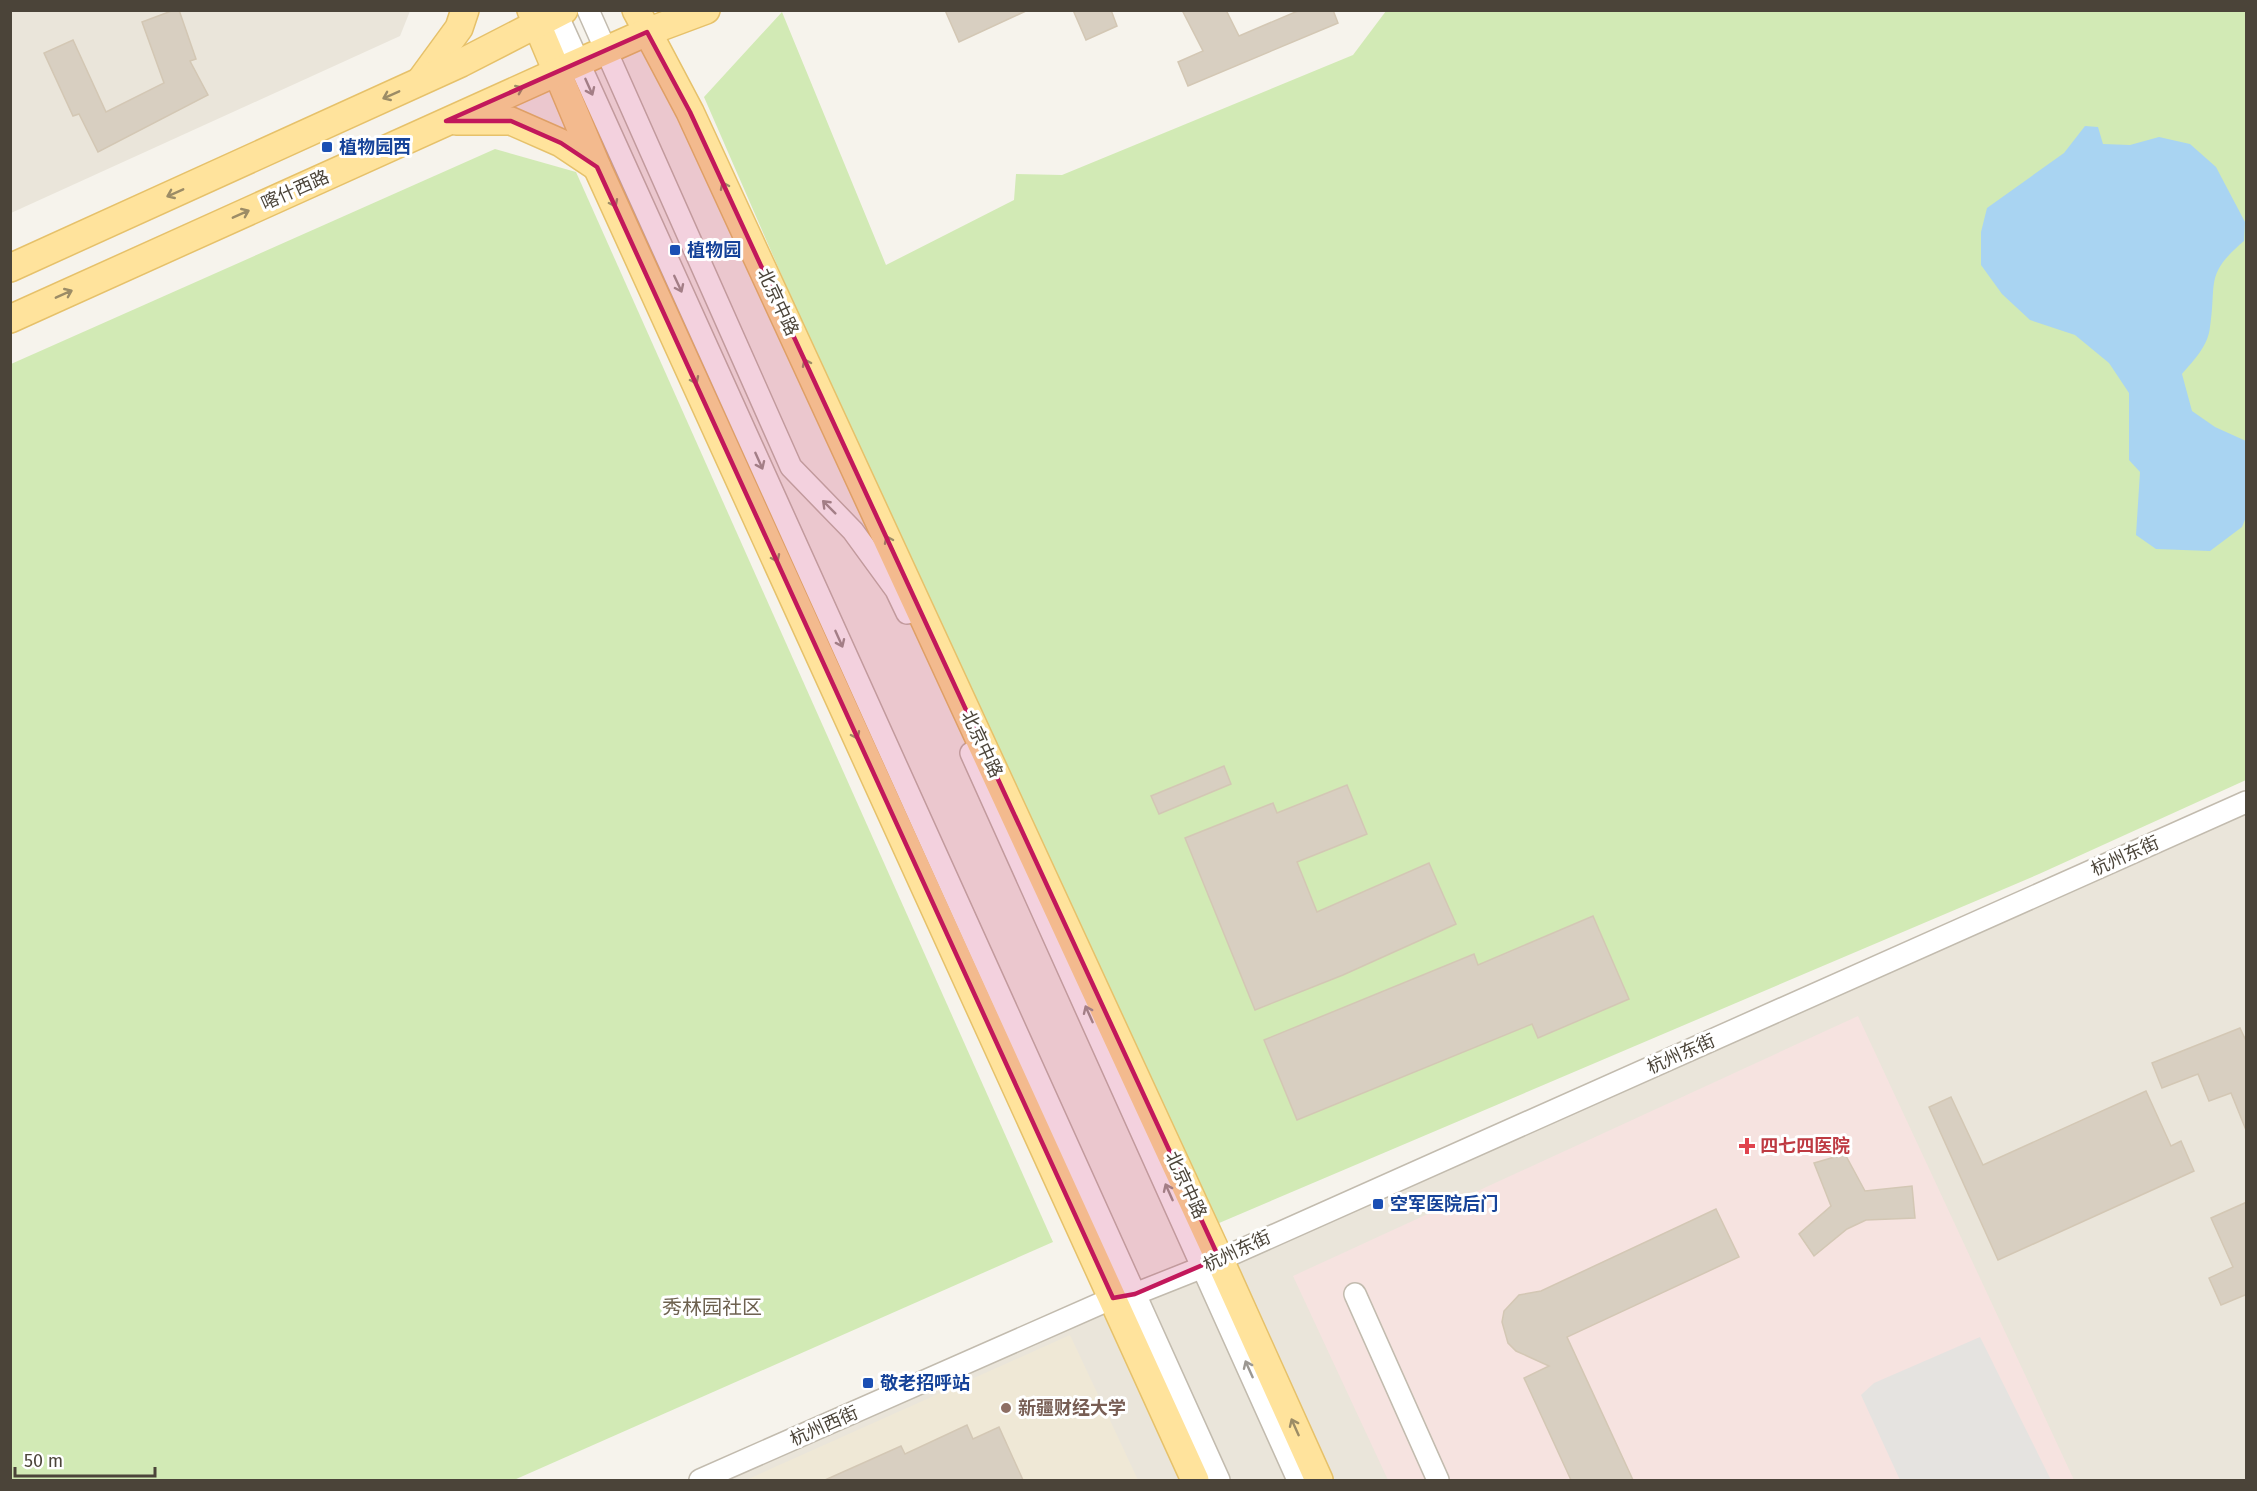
<svg xmlns="http://www.w3.org/2000/svg" width="2257" height="1491" font-family="'Fira Sans','Noto Sans SC',sans-serif">
<style>
.residential{fill:#eae5da}
.education{fill:#efe8d6}
.medical{fill:#f6e3e0}
.green{fill:#d2eab5}
.parking{fill:#e5e3e0}
.water{fill:#a9d4f2}
.building{fill:#d8cfc1;stroke:#d3c7b4;stroke-width:1.5}
.lines{fill:none;stroke-linecap:round;stroke-linejoin:round}
.minor-casing{stroke:#c2bbae;stroke-width:24}
.major-casing{stroke:#e6c16a;stroke-width:30}
.minor{stroke:#fff;stroke-width:21}
.major{stroke:#ffe39c;stroke-width:27}
.oneway{stroke:#9c9892}
.oneway2{stroke:#9c8c66}
.marked{fill:#c2185b;fill-opacity:0.2;stroke:#c2185b;stroke-width:4.5;stroke-linejoin:round}
.transit-dot{fill:#1a4fb4;stroke:#fff;stroke-width:2}
.health-dot{fill:#e0444e;stroke:#fff;stroke-width:2}
.education-dot{fill:#8d6e63;stroke:#fff;stroke-width:2}
.labels{text-anchor:middle;dominant-baseline:central;stroke-width:6;stroke-linejoin:round;paint-order:stroke}
.transit-label{font-size:18px;font-weight:bold;fill:#164399;stroke:#fff;text-anchor:start}
.street-label{font-size:18px;fill:#4b4439;stroke:#fff}
.health-label{font-size:18px;font-weight:bold;fill:#be3a42;stroke:#fff;text-anchor:start}
.education-label{font-size:18px;font-weight:bold;fill:#785e54;stroke:#fff;text-anchor:start}
.neighbourhood-label{font-size:20px;fill:#6e6250;stroke:#fff}
</style>
<rect width="100%" height="100%" fill="#f6f3ec"/>
<!-- residential -->
<g class="residential">
<path d="M10,11h400l-10,25 -389,177z"/>
<path d="M2246,795v685h-1524z"/>
</g>
<!-- education -->
<path class="education" d="M1070,1335l68,145h-392z"/>
<!-- medical -->
<path class="medical" d="M1858,1016l216,464h-686l-95,-204z"/>
<!-- green -->
<g class="green">
<path d="M1386,11h860v769l-207,94 -841,358 -494,-1135 78,-85 104,253 128,-65 2,-26 46,1 291,-120z"/>
<path d="M495,149l81,23 477,1070 -539,238h-503v-1116z"/>
</g>
<!-- parking -->
<path class="parking" d="M1980,1337l71,143h-151l-39,-85 13,-12z"/>
<!-- water -->
<path class="water" d="M2085,126l13,1 5,17 27,1 29,-8 31,7 26,23 29,55 -1,19c-40,34 -27,41 -34,86 -2,19 -16,33 -28,47l10,37 23,16 31,14v76l-4,10 -32,24 -54,-2 -20,-14 4,-63 -11,-12v-67l-20,-30 -34,-28 -45,-15 -28,-26 -21,-29v-33l6,-24 77,-55z"/>
<!-- building -->
<g class="building">
<path d="M174,10h5l17,49 -6,2 18,34 -110,57 -19,-38 -6,2 -29,-63 29,-13 33,72 58,-29 -22,-61z"/>
<path d="M945,10h83l-69,32z"/>
<path d="M1073,10h38l6,16 -31,14z"/>
<path d="M1182,10h44l13,26 61,-26h33l5,13 -150,63 -10,-24 25,-11z"/>
<path d="M1224,766l7,18 -72,30 -8,-18z"/>
<path d="M1347,785l20,49 -70,28 20,50 112,-49 27,61 -113,51 -88,35 -70,-172 88,-35 4,10z"/>
<path d="M1593,916l36,83 -91,39 -6,-14 -235,96 -33,-80 210,-86 4,11z"/>
<path d="M2240,1028l7,15 -1,87 -15,-37 -22,8 -11,-27 -36,14 -10,-25z"/>
<path d="M2146,1091l25,55 10,-5 13,30 -196,89 -69,-153 22,-10 32,68z"/>
<path d="M1845,1154l20,37 47,-5 3,32 -49,2 -19,9 -33,27 -15,-22 32,-28 -17,-43z"/>
<path d="M2247,1202v96l-2,-3 -24,10 -12,-27 24,-11 -22,-49z"/>
<path d="M1716,1209l23,48 -172,80 66,143h-62l-47,-102 25,-12 -33,-15 -8,-8 -6,-21 2,-11 15,-16 22,-4z"/>
<path d="M967,1425l6,14 26,-12 24,53h-198l76,-34 4,8z"/>
</g>
<g class="lines">
<!-- minor casing -->
<g class="minor-casing">
<g id="minor">
<path d="M555,10l664,1470"/>
<path d="M588,10l203,457 62,64 43,59 11,23"/>
<path d="M971,753l327,727"/>
<path d="M1355,1294l83,186"/>
<path d="M700,1480l413,-182 22,-4 68,-27 1043,-465"/>
</g>
</g>
<!-- major casing -->
<g class="major-casing">
<g id="major">
<path d="M531,10l66,157 598,1313"/>
<path d="M636,10l54,102 529,1146 100,222"/>
<path d="M421,80l38,-52 6,-18"/>
<path d="M456,121h55l50,22 36,24"/>
<path d="M10,268l451,-205 103,-53"/>
<path d="M10,319l547,-247 90,-40 59,-22"/>
</g>
</g>
<!-- minor -->
<use href="#minor" class="minor"/>
<!-- major -->
<use href="#major" class="major"/>
</g>
<!-- one-way arrows -->
<defs><path id="oneway-shaft" d="M-6 0H5M1.5-3L5.5 0L1.5 3" fill="none" stroke-width="1.6" stroke-linecap="round" stroke-linejoin="round" transform="scale(1.5)"/></defs>
<g class="oneway">
<use href="#oneway-shaft" transform="translate(589 87) rotate(66)"/>
<use href="#oneway-shaft" transform="translate(678 284) rotate(65)"/>
<use href="#oneway-shaft" transform="translate(759 461) rotate(66)"/>
<use href="#oneway-shaft" transform="translate(829 507) rotate(-135)"/>
<use href="#oneway-shaft" transform="translate(839 639) rotate(66)"/>
<use href="#oneway-shaft" transform="translate(1089 1014) rotate(-114)"/>
<use href="#oneway-shaft" transform="translate(1169 1192) rotate(-114)"/>
<use href="#oneway-shaft" transform="translate(1249 1369) rotate(-114)"/>
</g>
<g class="oneway2">
<use href="#oneway-shaft" transform="translate(515 91) rotate(-24)"/>
<use href="#oneway-shaft" transform="translate(391 95) rotate(156)"/>
<use href="#oneway-shaft" transform="translate(726 190) rotate(-115)"/>
<use href="#oneway-shaft" transform="translate(175 193) rotate(156)"/>
<use href="#oneway-shaft" transform="translate(612 199) rotate(65)"/>
<use href="#oneway-shaft" transform="translate(241 214) rotate(-24)"/>
<use href="#oneway-shaft" transform="translate(64 294) rotate(-24)"/>
<use href="#oneway-shaft" transform="translate(808 367) rotate(-115)"/>
<use href="#oneway-shaft" transform="translate(693 376) rotate(65)"/>
<use href="#oneway-shaft" transform="translate(890 544) rotate(-115)"/>
<use href="#oneway-shaft" transform="translate(774 554) rotate(65)"/>
<use href="#oneway-shaft" transform="translate(854 731) rotate(65)"/>
<use href="#oneway-shaft" transform="translate(1295 1427) rotate(-114)"/>
</g>
<!-- marked area -->
<path class="marked" d="M647,32l43,80 529,1146 -84,36 -22,4 -516,-1131 -36,-24 -50,-22h-65z"/>
<!-- markers -->
<g class="transit-dot">
<rect x="321" y="141" width="12" height="12" rx="3"/>
<rect x="669" y="244" width="12" height="12" rx="3"/>
<rect x="1372" y="1198" width="12" height="12" rx="3"/>
<rect x="862" y="1377" width="12" height="12" rx="3"/>
</g>
<path class="health-dot" d="M1744 1137h6v6h6v6h-6v6h-6v-6h-6v-6h6z"/>
<circle class="education-dot" cx="1006" cy="1408" r="6"/>
<g class="labels">
<!-- transit labels -->
<g class="transit-label">
<text x="339" y="147">植物园西</text>
<text x="687" y="250">植物园</text>
<text x="1390" y="1204">空军医院后门</text>
<text x="880" y="1383">敬老招呼站</text>
</g>
<!-- street labels -->
<g class="street-label">
<text transform="translate(295 190) rotate(-24)">喀什西路</text>
<text transform="translate(778 302) rotate(65)">北京中路</text>
<text transform="translate(982 744) rotate(65)">北京中路</text>
<text transform="translate(2125 856) rotate(-24)">杭州东街</text>
<text transform="translate(1681 1054) rotate(-24)">杭州东街</text>
<text transform="translate(1186 1185) rotate(65)">北京中路</text>
<text transform="translate(1237 1251) rotate(-25)">杭州东街</text>
<text transform="translate(824 1426) rotate(-24)">杭州西街</text>
</g>
<!-- health labels -->
<g class="health-label">
<text x="1760" y="1146">四七四医院</text>
</g>
<!-- education labels -->
<g class="education-label">
<text x="1018" y="1408">新疆财经大学</text>
</g>
<!-- neighbourhood labels -->
<g class="neighbourhood-label">
<text x="712" y="1307">秀林园社区</text>
</g>
</g>
<!-- border -->
<rect width="2257" height="1491" fill="none" stroke="#4b4439" stroke-width="24"/>
<!-- scale -->
<path d="M15 1467v9h140v-9" fill="none" stroke="#4b4439" stroke-width="3"/>
<text x="24" y="1467" font-size="18" fill="#4b4439" stroke="#ffffff" stroke-width="4.5" paint-order="stroke">50 m</text>
</svg>
